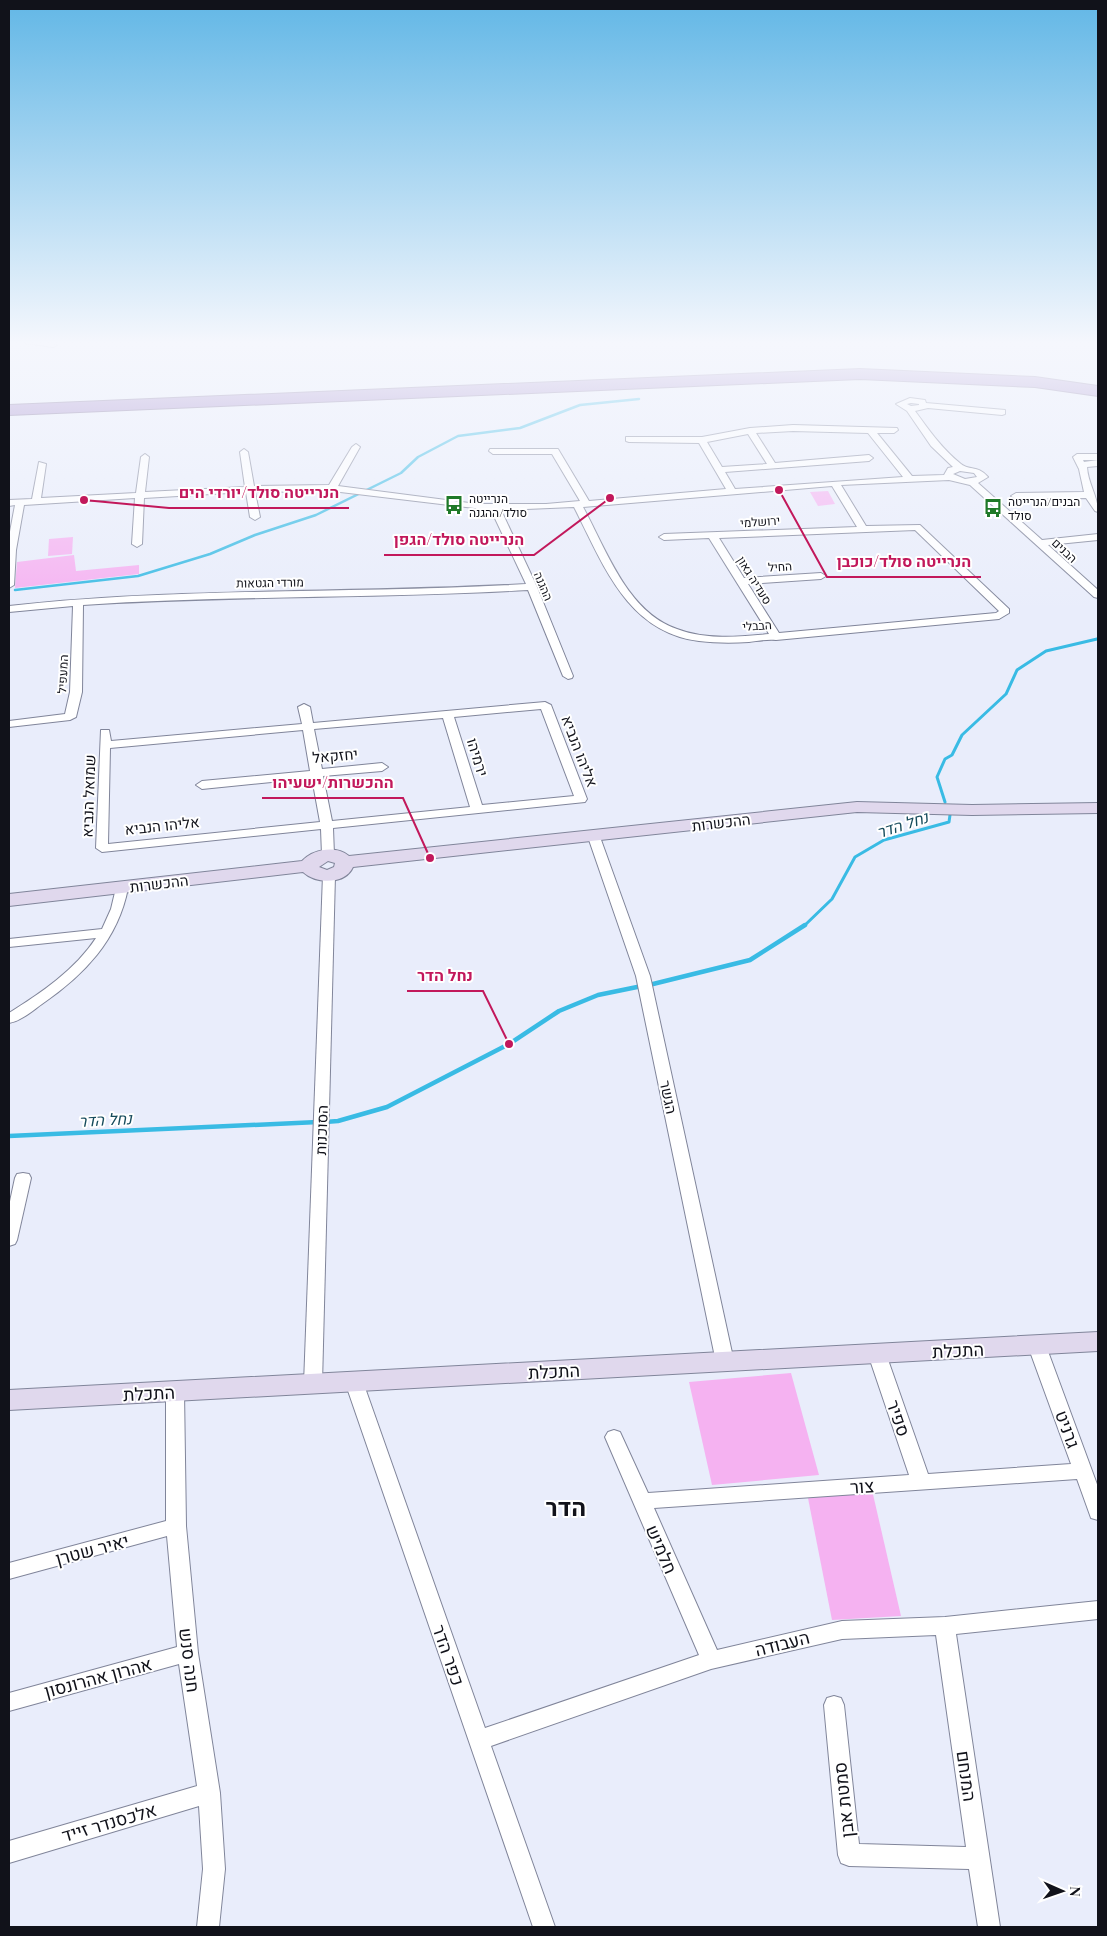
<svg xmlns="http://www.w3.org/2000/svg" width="1107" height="1936" font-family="'Playfair Display',Heebo,serif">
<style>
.green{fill:#f5b2f1}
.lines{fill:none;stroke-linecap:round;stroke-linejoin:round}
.stream-far2{stroke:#39bbe4;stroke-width:2.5}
.stream-far1{stroke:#39bbe4;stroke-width:3}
.stream{stroke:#39bbe4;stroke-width:4.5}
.street-casing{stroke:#80859a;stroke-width:2}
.secondary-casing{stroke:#80859a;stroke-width:2}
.highway-casing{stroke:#695788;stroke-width:2}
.street{fill:#fff;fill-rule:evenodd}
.secondary{fill:#e0d8ed;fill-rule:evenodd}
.highway{fill:#997cc4;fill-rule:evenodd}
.labels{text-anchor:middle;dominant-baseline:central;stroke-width:4;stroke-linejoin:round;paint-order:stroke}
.far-poi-label{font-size:12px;fill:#11121a;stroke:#fff;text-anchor:start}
.far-street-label{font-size:12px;fill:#11121a;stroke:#fff}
.street-label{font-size:15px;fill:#11121a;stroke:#fff}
.water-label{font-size:16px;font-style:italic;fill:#164b5c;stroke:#fff}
.near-street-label{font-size:18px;fill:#11121a;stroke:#fff}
.near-district-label{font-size:24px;font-weight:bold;fill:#11121a;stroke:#fff}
.leader{fill:none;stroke:#c2185b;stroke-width:2}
.callout-dot{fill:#c2185b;stroke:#fff;stroke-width:2}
.callout-label{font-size:16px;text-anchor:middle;font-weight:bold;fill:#c2185b;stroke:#fff;stroke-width:4;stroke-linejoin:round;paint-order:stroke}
</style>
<rect width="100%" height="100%" fill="#e9edfb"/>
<!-- green -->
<g class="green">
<path d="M828,491l7,13 -17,2 -8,-14z"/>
<path d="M73,537l-1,17 -24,2 1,-17z"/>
<path d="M74,555l2,16 63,-6v9l-124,14 2,-26z"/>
<path d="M791,1373l28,102 -107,10 -23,-103z"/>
<path d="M872,1490l29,126 -69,4 -25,-127z"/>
</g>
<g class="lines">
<!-- stream-far2 -->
<path class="stream-far2" d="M15,590l123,-14 72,-22 45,-19 61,-20 85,-42 17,-16 40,-21 62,-8 60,-23 59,-6"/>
<!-- stream-far1 -->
<g class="stream-far1">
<path d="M945,802l-8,-25 8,-18 7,-4 10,-20 44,-41 11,-24 29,-19 51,-12"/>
<path d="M804,926l28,-27 23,-42 29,-17 65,-18 1,-7"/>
</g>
<!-- stream -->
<g class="stream">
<path d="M649,985l101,-25 55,-35"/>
<path d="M325,1122l13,-1 49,-14 122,-63 50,-33 39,-16 44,-9"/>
<path d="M9,1136l309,-14"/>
</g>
<!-- street casing -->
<g class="street-casing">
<g id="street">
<path d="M12,341h23l22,4 -4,2z"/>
<path d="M910,398l15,2 1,3 79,7v4l-3,1 -74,-7 -13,3c14,19 27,38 46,53 9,7 17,1 27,13l-10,6 64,57 56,-6v6l-50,5 50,45v8l-4,-1 -124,-112 -21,-5 -108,5 25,41 54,-1 89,84v4l-10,6 -223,21c-9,-1 -18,1 -27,2 -16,1 -34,1 -50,-1 -72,-9 -96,-77 -125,-134l-73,3 36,77 36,89 -1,2 -4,1 -5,-3 -35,-86c-148,9 -297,5 -445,15l-1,87 -6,25 -6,3 -61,7v-6l56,-7 5,-22 3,-86 -64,6v-6c170,-19 344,-12 517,-22l-35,-74 -159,-19 -77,1 5,25 -5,3 -5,-3 -4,-25 -102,6 -2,46 -5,3 -5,-3 3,-46 -111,7 -8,45 -2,35 -5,3v-51l6,-32 -6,1v-6l23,-1 7,-37 7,2 -5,34 95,-5 5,-36 4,-3 4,3 -4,35 100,-5 -5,-35 4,-3 4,3 6,34 75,-1 23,-38 4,-3 4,3 -22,39 139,18h69l34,-3 -28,-47h-59l-4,-3 1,-2h68l31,52 137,-12 -27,-46 -70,-1 -3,-1v-4h76l48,-9 43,-3 104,3 1,2 -4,3h-17l35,43 32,-1 4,-7 5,-1 -22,-21 -24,-35 -11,-7zM911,403l8,1v1l-8,1 -4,-2zM793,431l75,2 35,44 -168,12 -10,-17 144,-11 4,-3 -4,-3 -94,8 -19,-30zM748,434l19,30 -45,3 -15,-25zM960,471l14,2 3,4 -12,2 -12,-5zM832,486l25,41 -193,7 -5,3 5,3 45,-2 60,96c-30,3 -64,6 -92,-5 -50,-17 -71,-80 -94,-122zM915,530l84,81 -3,2 -217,20 -31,-49 73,-5 5,-3 -5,-3 -77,5 -25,-40z"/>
<path d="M1077,454h21v6h-15l1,2 14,-2v6l-11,1c1,17 11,29 11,45l-3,-1 -9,-13 -70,1 -5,-3 5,-3 68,-1 -5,-23 -6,-12z"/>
<path d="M545,702l6,3 36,94 -2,3 -252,26 1,27 -6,4 -6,-4 -1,-26 -219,23 -6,-4 5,-118h8l2,11 191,-17 -4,-17 6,-3 6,3 3,16zM541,709l33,87 -92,9 -28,-88zM443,718l27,89 -138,14 -9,-45 59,-5 6,-4 -6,-4 -60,6 -8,-40zM303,730l7,41 -108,10 -6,4 6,4 110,-11 8,44 -212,22 2,-96z"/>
<path d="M594,833l6,4 50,139 84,386 -3,5 -6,2 -6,-2 -3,-5 -80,-386 -48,-139z"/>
<path d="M329,871l6,4 -13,509 -3,5 -6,2 -6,-2 -3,-5 19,-509z"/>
<path d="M122,884l6,4c-10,52 -44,87 -86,116 -10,7 -21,17 -33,19v-10c32,-20 66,-43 87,-75l-87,9v-8l93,-10 9,-20 5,-21z"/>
<path d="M23,1173l6,1 2,4 -14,62 -2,4 -6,2v-40l6,-28 2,-4z"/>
<path d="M1037,1339l6,2 3,5 52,141v33l-7,-2 -14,-39 -423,29 63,142 125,-29 103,-4 153,-16v18l-142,15 44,293h-22l-9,-58 -120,-3 -8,-3 -3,-8 -14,-150 3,-7 7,-2 7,2 3,7 15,139 107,3 -30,-212 -94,4 -131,30 -220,77 64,181h-22l-188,-545 3,-5 6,-2 6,2 3,5 122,346 214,-73 -94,-218 3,-5 6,-2 6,2 28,61 261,-18 -41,-121 3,-5 6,-2 6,2 3,5 42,120 143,-10 -43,-118 3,-5z"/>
<path d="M175,1384l6,2 3,5 2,135 12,127 22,140 5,76 -6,58h-22l6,-58 -4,-63 -190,57v-22l188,-55 -18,-122 -170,47v-18l168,-46 -10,-111 -158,43v-16l157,-42v-130l3,-5z"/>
</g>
</g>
<!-- secondary casing -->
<g class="secondary-casing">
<g id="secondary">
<path d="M857,802l115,3 126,-2v10l-126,2 -115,-3 -504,55c-8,18 -37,17 -50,5l-294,34v-12l293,-33c11,-12 34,-16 47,-5zM328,861l7,2 -1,4 -7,3 -8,-3z"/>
<path d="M1098,1332v19l-1089,59v-20z"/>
</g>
</g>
<!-- highway casing -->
<g class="highway-casing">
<path id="highway" d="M860,369l175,8 63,9v10l-63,-9 -175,-8 -851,36v-10z"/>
</g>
<!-- street -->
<use href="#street" class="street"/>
<!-- secondary -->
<use href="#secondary" class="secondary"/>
<!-- highway -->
<use href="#highway" class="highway"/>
</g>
<!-- sky -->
<linearGradient id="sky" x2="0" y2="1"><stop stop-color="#62b7e6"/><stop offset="0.56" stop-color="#f5f7fd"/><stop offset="1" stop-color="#f5f7fd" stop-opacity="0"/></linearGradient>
<rect width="1107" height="612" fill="url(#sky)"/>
<!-- icons -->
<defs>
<g id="bus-bare" transform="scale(1.5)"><path d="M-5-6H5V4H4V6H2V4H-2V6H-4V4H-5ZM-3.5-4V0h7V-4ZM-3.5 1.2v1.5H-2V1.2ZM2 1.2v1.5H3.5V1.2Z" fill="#1f7928" stroke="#fff" stroke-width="2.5" paint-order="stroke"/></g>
</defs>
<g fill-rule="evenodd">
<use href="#bus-bare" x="454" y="505"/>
<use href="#bus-bare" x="993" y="508"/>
</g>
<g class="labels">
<!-- far-poi labels -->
<g class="far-poi-label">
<text x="469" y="498">הנרייטה<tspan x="469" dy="14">סולד/ההגנה</tspan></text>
<text x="1008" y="501">הבנים/הנרייטה<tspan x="1008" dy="14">סולד</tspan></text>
</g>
<!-- far-street labels -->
<g class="far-street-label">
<text transform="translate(760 521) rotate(-4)">ירושלמי</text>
<text transform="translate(1065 550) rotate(43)">הבנים</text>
<text transform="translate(780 566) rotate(-4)">החיל</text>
<text transform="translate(755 580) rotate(58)">סעדיה גאון</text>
<text transform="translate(270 582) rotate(-1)">מורדי הגטאות</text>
<text transform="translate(544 586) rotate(67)">ההגנה</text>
<text transform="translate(757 625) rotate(-4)">הבבלי</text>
<text transform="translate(62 674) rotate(-87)">המעפיל</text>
</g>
<!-- street labels -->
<g class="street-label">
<text transform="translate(580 751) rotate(69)">אליהו הנביא</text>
<text transform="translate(335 755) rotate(-5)">יחזקאל</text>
<text transform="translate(478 757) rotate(73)">ירמיהו</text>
<text transform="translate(88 796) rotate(-88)">שמואל הנביא</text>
<text transform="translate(721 822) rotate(-7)">ההכשרות</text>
<text transform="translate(162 825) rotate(-6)">אליהו הנביא</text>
<text transform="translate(159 883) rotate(-7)">ההכשרות</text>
<text transform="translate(669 1097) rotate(78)">הגשר</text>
<text transform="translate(321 1130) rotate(-88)">הסוכנות</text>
</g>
<!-- water labels -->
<g class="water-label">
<text transform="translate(902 824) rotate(-18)">נחל הדר</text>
<text transform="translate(105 1119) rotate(-3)">נחל הדר</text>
</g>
<!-- near-street labels -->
<g class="near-street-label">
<text transform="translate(958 1350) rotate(-3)">התכלת</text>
<text transform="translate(554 1371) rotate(-3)">התכלת</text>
<text transform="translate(149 1393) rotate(-3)">התכלת</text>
<text transform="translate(899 1418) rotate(71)">ספיר</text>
<text transform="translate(1068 1429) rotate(70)">גרניט</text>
<text transform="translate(862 1486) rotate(-4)">צור</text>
<text transform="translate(92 1549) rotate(-15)">יאיר שטרן</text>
<text transform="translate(662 1549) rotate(66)">חלמיש</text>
<text transform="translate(782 1643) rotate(-14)">העבודה</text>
<text transform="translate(449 1655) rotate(71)">כפר הדר</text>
<text transform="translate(190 1660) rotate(83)">חנה סנש</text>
<text transform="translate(98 1677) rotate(-15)">אהרון אהרונסון</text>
<text transform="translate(967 1776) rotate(82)">המנחם</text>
<text transform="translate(843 1800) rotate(-96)">סמטת אבן</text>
<text transform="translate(109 1822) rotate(-16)">אלכסנדר זייד</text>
</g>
<!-- near-district labels -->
<g class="near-district-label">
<text x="566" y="1506">הדר</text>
</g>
</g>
<!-- callouts -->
<path class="leader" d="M84 500L169 508H349M610 498L534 555H384M779 490L827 577H981M430 858L403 798H262M509 1044L483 991H407"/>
<g class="callout-dot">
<circle cx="84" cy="500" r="5"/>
<circle cx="610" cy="498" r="5"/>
<circle cx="779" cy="490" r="5"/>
<circle cx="430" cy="858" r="5"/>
<circle cx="509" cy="1044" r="5"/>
</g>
<g class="callout-label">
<text x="259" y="498">הנרייטה סולד/יורדי הים</text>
<text x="459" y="545">הנרייטה סולד/הגפן</text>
<text x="904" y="567">הנרייטה סולד/כוכבן</text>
<text x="333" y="788">ההכשרות/ישעיהו</text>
<text x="445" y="981">נחל הדר</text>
</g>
<!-- border -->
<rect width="1107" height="1936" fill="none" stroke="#11121a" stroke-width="20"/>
<!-- north arrow -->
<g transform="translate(1062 1891) rotate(92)" stroke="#ffffff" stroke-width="4" paint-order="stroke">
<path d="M0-4L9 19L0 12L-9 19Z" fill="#11121a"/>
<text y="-8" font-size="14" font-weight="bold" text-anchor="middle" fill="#11121a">N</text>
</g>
</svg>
